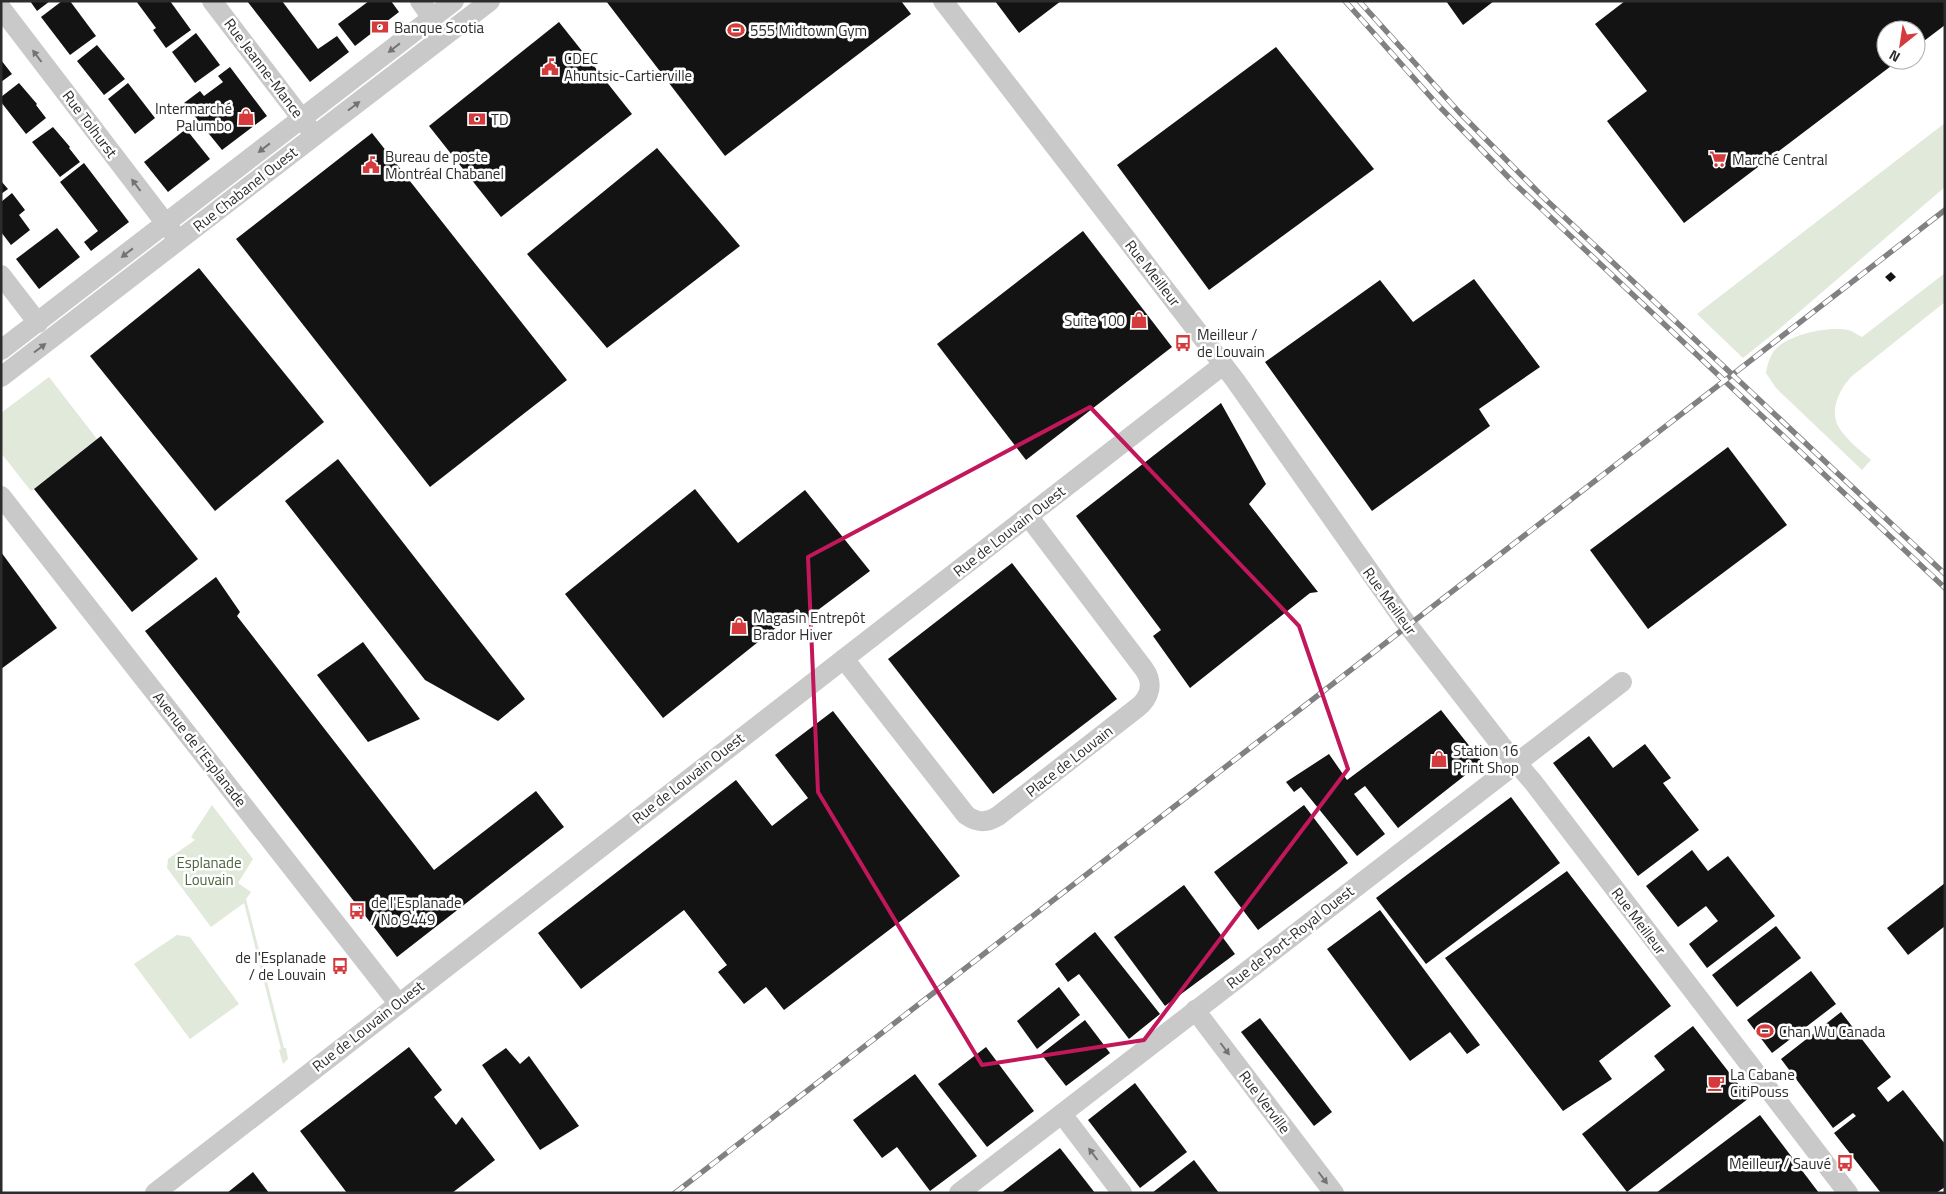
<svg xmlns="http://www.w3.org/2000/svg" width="1946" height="1194" font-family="'Titillium Web',sans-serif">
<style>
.green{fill:#e1e9da}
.building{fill:#131313}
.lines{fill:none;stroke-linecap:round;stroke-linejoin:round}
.minor{stroke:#c9c9c9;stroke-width:20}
.rail-casing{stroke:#818181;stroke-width:5.5}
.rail{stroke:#fff;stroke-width:4;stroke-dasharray:11;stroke-linecap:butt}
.oneway{fill:#737373}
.marked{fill:none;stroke:#c2185b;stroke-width:4;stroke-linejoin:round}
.labels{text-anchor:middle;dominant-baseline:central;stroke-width:5;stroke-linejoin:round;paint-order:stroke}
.poi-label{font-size:15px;fill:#2c2c2c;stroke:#fff;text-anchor:start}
.street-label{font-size:15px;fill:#2c2c2c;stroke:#fff}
.park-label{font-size:15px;fill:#4d633e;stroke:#fff}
</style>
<rect width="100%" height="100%" fill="#fff"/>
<!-- green -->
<g class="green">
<path d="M1945,123v64l-167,143 -35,28 -46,-44z"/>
<path d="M1945,273v29l-93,74c-13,13 -24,37 -12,53 8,12 21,22 31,31l-9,10 -86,-82 -10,-15c1,-7 4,-17 8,-22 14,-17 54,-25 74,-21 5,1 10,5 14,7z"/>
<path d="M49,377l48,62 -66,52 -30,-38v-40z"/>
<path d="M212,805l41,54 -15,24 13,9 -5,7 38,149h2l2,11 -5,5 -4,-14 2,-1 -37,-146 -33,24 -44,-59 1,-9 27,-19 -4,-3z"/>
<path d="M177,935l13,2 49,67 -49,35 -56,-75z"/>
</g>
<!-- building -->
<g class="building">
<path d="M30,1h20l-13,10z"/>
<path d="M62,1h8l26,35 -26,19 -29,-38z"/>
<path d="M136,1h34l21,29 -25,18 -13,-18 3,-2z"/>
<path d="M247,1h35l36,48 19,-13 12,16 -39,30z"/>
<path d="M369,1h22l8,11 -44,34 -17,-22z"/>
<path d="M606,1h295l10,13 -186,142z"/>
<path d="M995,1h66l-42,32z"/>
<path d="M1446,1h48l-31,24z"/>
<path d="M1625,1h320v24l-29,22v-17h-30v30h13l-215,163 -77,-102 40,-30 -52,-67z"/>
<path d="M559,22l73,92 -131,103 -72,-91z"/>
<path d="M196,33l24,32 -25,18 -23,-31z"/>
<path d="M97,45l28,34 -21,16 -27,-34z"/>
<path d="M1276,47l98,122 -165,121 -92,-125z"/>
<path d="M1,60l11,14 -11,8z"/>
<path d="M230,67l37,49 -45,34 -38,-47 16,-12 4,5 19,-14 -5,-6z"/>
<path d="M19,83l18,21 -1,1 10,13 -20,16 -25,-32v-5z"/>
<path d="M128,83l27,35 -20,16 -27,-35z"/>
<path d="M53,127l17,20 -1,1 11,14 -20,15 -28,-35z"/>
<path d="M186,129l24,30 -42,33 -24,-30z"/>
<path d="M372,133l195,247 -137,107 -194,-248z"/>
<path d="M657,148l83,98 -133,102 -80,-94z"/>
<path d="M84,163l45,59 -38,29 -7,-9 14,-11 -38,-49z"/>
<path d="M1,181l7,8 -7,5z"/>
<path d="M12,193l13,17 -6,5 11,15 -19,15 -10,-13v-30z"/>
<path d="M57,228l23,29 -41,32 -23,-30z"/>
<path d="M1083,231l89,116 -146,113 -89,-116z"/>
<path d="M199,268l125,154 -109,89 -125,-155z"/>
<path d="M1891,272l5,5 -6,5 -5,-5z"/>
<path d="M1474,279l66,88 -61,42 11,17 -118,85 -107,-149 115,-82 33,42z"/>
<path d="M1221,403l45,81 -17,20 69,88 -8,1 -120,95 -37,-52 8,-6 -85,-114z"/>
<path d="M101,436l97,123 -66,53 -98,-123z"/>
<path d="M1728,447l59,78 -139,104 -58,-79z"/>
<path d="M338,459l187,240 -27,22 -73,-41 -140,-179z"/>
<path d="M695,489l43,54 67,-53 65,81 -64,48 -9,-8 -134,107 -98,-124z"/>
<path d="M1,552l56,76 -56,41z"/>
<path d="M1012,563l105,136 -124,95 -105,-135z"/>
<path d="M216,577l24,35 -3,4 197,254 102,-79 28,36 -167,130 -252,-326z"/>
<path d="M363,642l57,77 -52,23 -51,-67z"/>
<path d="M1441,710l41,52 -84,66 -33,-42 -11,8 31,40 -28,22 -56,-69 -7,5 -8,-10 43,-28 18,26z"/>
<path d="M833,711l127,165 -176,134 -18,-23 -22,17 -26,-32 9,-7 -43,-55 -103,79 -43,-56 198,-153 36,46 36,-28 -33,-43z"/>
<path d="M1589,736l24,32 32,-24 26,34 -8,5 36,47 -61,46 -85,-113z"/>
<path d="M1511,797l49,66 -134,101 -50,-66z"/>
<path d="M1304,805l44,58 -90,67 -44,-58z"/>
<path d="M1692,850l16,21 20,-15 47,60 -68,52 -18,-24 29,-23 -12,-15 -28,21 -32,-41z"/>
<path d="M1567,871l104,135 -72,55 13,18 -49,32 -118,-153z"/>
<path d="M1945,883v43l-37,29 -21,-27z"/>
<path d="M1184,885l51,69 -70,52 -51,-69z"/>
<path d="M1380,910l100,135 -13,9 -17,-22 -40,29 -83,-112z"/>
<path d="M1776,926l25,32 -64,49 -25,-32z"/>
<path d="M1095,932l65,82 -31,25 -50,-65 -11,8 -13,-18z"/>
<path d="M1811,971l25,33 -64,49 -25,-33z"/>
<path d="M1059,987l21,28 -43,34 -20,-28z"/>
<path d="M1841,1012l50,65 -14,11 11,14 15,-12 42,54v43l-9,6h-55l-47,-60 22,-17 -3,-3 -20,15 -52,-69z"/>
<path d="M1260,1018l72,94 -18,14 -73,-94z"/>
<path d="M1085,1020l25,33 -44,33 -25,-32z"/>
<path d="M1693,1026l56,72 -122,94 -45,-58 83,-64 -11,-14z"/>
<path d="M409,1047l33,43 -8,7 22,28 6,-8 33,43 -43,33h-105l-47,-62z"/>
<path d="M986,1047l48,64 -47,36 -49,-63z"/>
<path d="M506,1048l14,16 9,-8 50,70 -39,24 -58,-85z"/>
<path d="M915,1074l62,82 -47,35 -33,-44 -15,11 -29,-38z"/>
<path d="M1135,1083l52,69 -47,36 -52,-68z"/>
<path d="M1760,1115l59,78h-163z"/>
<path d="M1060,1148l35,45h-94z"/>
<path d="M1194,1160l25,33h-67z"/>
<path d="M253,1172l16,21h-42z"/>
</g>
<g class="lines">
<!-- minor -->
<g class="minor">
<path d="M212,1l97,127"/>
<path d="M420,1l12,17"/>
<path d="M943,1l292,379 168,239 98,126 32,37 315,411"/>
<path d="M1,8l172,225"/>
<path d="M1,275l37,48"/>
<path d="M1,350l453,-349"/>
<path d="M1,377l489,-376"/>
<path d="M1,496l397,507"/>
<path d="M844,659l122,156c11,8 21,8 32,1l139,-108c13,-10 17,-25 7,-39l-116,-153"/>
<path d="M1195,1010l139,183"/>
<path d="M1062,1114l60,79"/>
<path d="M155,1193l1068,-828"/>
<path d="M959,1193l663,-511"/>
</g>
<!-- rail casing -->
<g class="rail-casing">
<g id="rail">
<path d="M1345,1l92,103 76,78 432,406"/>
<path d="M1359,1l100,111 83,84 403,378"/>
<path d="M675,1193l1270,-983"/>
</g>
</g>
<!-- rail -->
<use href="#rail" class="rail"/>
</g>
<!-- one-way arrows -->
<defs><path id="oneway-solid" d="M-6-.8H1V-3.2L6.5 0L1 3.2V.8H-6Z" transform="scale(1.25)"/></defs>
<g class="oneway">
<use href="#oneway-solid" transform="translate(394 48) rotate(142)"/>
<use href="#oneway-solid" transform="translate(37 56) rotate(-127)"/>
<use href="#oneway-solid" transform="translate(354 106) rotate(-37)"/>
<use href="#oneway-solid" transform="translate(264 148) rotate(142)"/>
<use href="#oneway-solid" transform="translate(136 185) rotate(-127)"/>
<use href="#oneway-solid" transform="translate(127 253) rotate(142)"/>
<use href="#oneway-solid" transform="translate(40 348) rotate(-37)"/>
<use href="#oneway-solid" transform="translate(1225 1049) rotate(53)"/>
<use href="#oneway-solid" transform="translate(1093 1154) rotate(-127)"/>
<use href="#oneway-solid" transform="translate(1323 1178) rotate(53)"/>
</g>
<!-- marked area -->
<path class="marked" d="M1090,407l209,219 49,143 -204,271 -162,25 -164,-273 -10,-235z"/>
<!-- icons -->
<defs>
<g id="bank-bare" transform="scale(1.35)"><path d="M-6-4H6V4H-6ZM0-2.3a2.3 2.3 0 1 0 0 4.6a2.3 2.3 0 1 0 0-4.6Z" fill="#d53b3d" stroke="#fff" stroke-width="2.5" paint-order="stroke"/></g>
<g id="stadium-bare" transform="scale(1.35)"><path d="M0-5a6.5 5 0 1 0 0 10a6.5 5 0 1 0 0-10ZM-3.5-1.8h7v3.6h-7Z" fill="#d53b3d" stroke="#fff" stroke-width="2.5" paint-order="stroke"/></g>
<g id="civic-bare" transform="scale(1.35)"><path d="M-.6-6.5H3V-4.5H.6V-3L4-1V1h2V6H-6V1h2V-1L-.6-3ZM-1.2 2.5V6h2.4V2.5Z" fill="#d53b3d" stroke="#fff" stroke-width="2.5" paint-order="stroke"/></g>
<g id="shop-bare" transform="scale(1.35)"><path d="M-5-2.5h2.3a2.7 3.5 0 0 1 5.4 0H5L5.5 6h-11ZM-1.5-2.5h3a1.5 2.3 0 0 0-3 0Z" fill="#d53b3d" stroke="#fff" stroke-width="2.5" paint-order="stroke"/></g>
<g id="supermarket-bare" transform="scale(1.35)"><path d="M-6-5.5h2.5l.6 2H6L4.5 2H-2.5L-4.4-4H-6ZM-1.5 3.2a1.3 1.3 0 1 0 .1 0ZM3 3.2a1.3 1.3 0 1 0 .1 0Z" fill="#d53b3d" stroke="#fff" stroke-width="2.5" paint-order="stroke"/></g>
<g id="bus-bare" transform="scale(1.35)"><path d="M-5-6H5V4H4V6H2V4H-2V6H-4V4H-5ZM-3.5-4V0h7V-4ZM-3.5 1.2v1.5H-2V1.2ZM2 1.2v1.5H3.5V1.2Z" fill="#d53b3d" stroke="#fff" stroke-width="2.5" paint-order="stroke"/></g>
<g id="cafe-bare" transform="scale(1.35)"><path d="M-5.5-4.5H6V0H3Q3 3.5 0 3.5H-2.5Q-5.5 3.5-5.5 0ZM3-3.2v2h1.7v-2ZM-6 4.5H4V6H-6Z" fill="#d53b3d" stroke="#fff" stroke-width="2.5" paint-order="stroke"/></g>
</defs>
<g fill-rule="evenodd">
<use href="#bank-bare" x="380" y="27"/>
<use href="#stadium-bare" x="736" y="30"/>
<use href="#civic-bare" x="550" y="67"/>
<use href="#shop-bare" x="246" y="117"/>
<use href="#bank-bare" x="477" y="119"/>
<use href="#supermarket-bare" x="1718" y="159"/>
<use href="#civic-bare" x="371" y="165"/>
<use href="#shop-bare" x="1139" y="320"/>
<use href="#bus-bare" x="1183" y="343"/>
<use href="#shop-bare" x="739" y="626"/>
<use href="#shop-bare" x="1439" y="759"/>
<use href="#bus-bare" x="357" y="911"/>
<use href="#bus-bare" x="340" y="966"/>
<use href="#stadium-bare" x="1765" y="1031"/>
<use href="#cafe-bare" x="1716" y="1083"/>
<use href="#bus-bare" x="1845" y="1163"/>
</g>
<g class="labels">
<!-- poi labels -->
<g class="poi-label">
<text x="394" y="27">Banque Scotia</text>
<text x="750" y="30">555 Midtown Gym</text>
<text x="564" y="58">CDEC<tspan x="564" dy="17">Ahuntsic-Cartierville</tspan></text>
<text x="232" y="108" text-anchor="end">Intermarché<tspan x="232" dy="17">Palumbo</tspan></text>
<text x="491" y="119">TD</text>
<text x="385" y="156">Bureau de poste<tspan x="385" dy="17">Montréal Chabanel</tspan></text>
<text x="1732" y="159">Marché Central</text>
<text x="1125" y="320" text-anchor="end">Suite 100</text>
<text x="1197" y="334">Meilleur /<tspan x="1197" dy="17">de Louvain</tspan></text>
<text x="753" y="617">Magasin Entrepôt<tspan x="753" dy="17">Brador Hiver</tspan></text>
<text x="1453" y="750">Station 16<tspan x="1453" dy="17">Print Shop</tspan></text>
<text x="371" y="902">de l'Esplanade<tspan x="371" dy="17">/ No 9449</tspan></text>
<text x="326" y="957" text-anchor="end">de l'Esplanade<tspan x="326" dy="17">/ de Louvain</tspan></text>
<text x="1779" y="1031">Chan Wu Canada</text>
<text x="1730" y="1074">La Cabane<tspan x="1730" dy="17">CitiPouss</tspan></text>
<text x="1831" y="1163" text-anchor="end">Meilleur / Sauvé</text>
</g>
<!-- street labels -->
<g class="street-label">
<text transform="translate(264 68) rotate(53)">Rue Jeanne-Mance</text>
<text transform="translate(90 124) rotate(53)">Rue Tolhurst</text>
<text transform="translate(245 189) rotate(-38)">Rue Chabanel Ouest</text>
<text transform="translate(1153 273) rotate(52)">Rue Meilleur</text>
<text transform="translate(1009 531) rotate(-38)">Rue de Louvain Ouest</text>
<text transform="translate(1390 601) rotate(54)">Rue Meilleur</text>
<text transform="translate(200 749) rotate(52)">Avenue de l'Esplanade</text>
<text transform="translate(1069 761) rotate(-38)">Place de Louvain</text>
<text transform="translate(688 778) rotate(-38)">Rue de Louvain Ouest</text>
<text transform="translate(1639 921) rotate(53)">Rue Meilleur</text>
<text transform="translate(1290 937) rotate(-38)">Rue de Port-Royal Ouest</text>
<text transform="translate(368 1026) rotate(-38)">Rue de Louvain Ouest</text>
<text transform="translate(1265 1102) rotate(53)">Rue Verville</text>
</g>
<!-- park labels -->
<g class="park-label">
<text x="209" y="862">Esplanade<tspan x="209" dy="17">Louvain</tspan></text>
</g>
</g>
<!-- border -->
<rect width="1946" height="1194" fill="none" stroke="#2c2c2c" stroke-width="5"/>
<!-- north arrow -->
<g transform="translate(1901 45) rotate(210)"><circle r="24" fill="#ffffff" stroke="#ababab"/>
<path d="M0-4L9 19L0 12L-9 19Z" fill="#d53b3d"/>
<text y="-8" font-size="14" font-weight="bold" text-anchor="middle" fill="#2c2c2c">N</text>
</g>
</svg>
